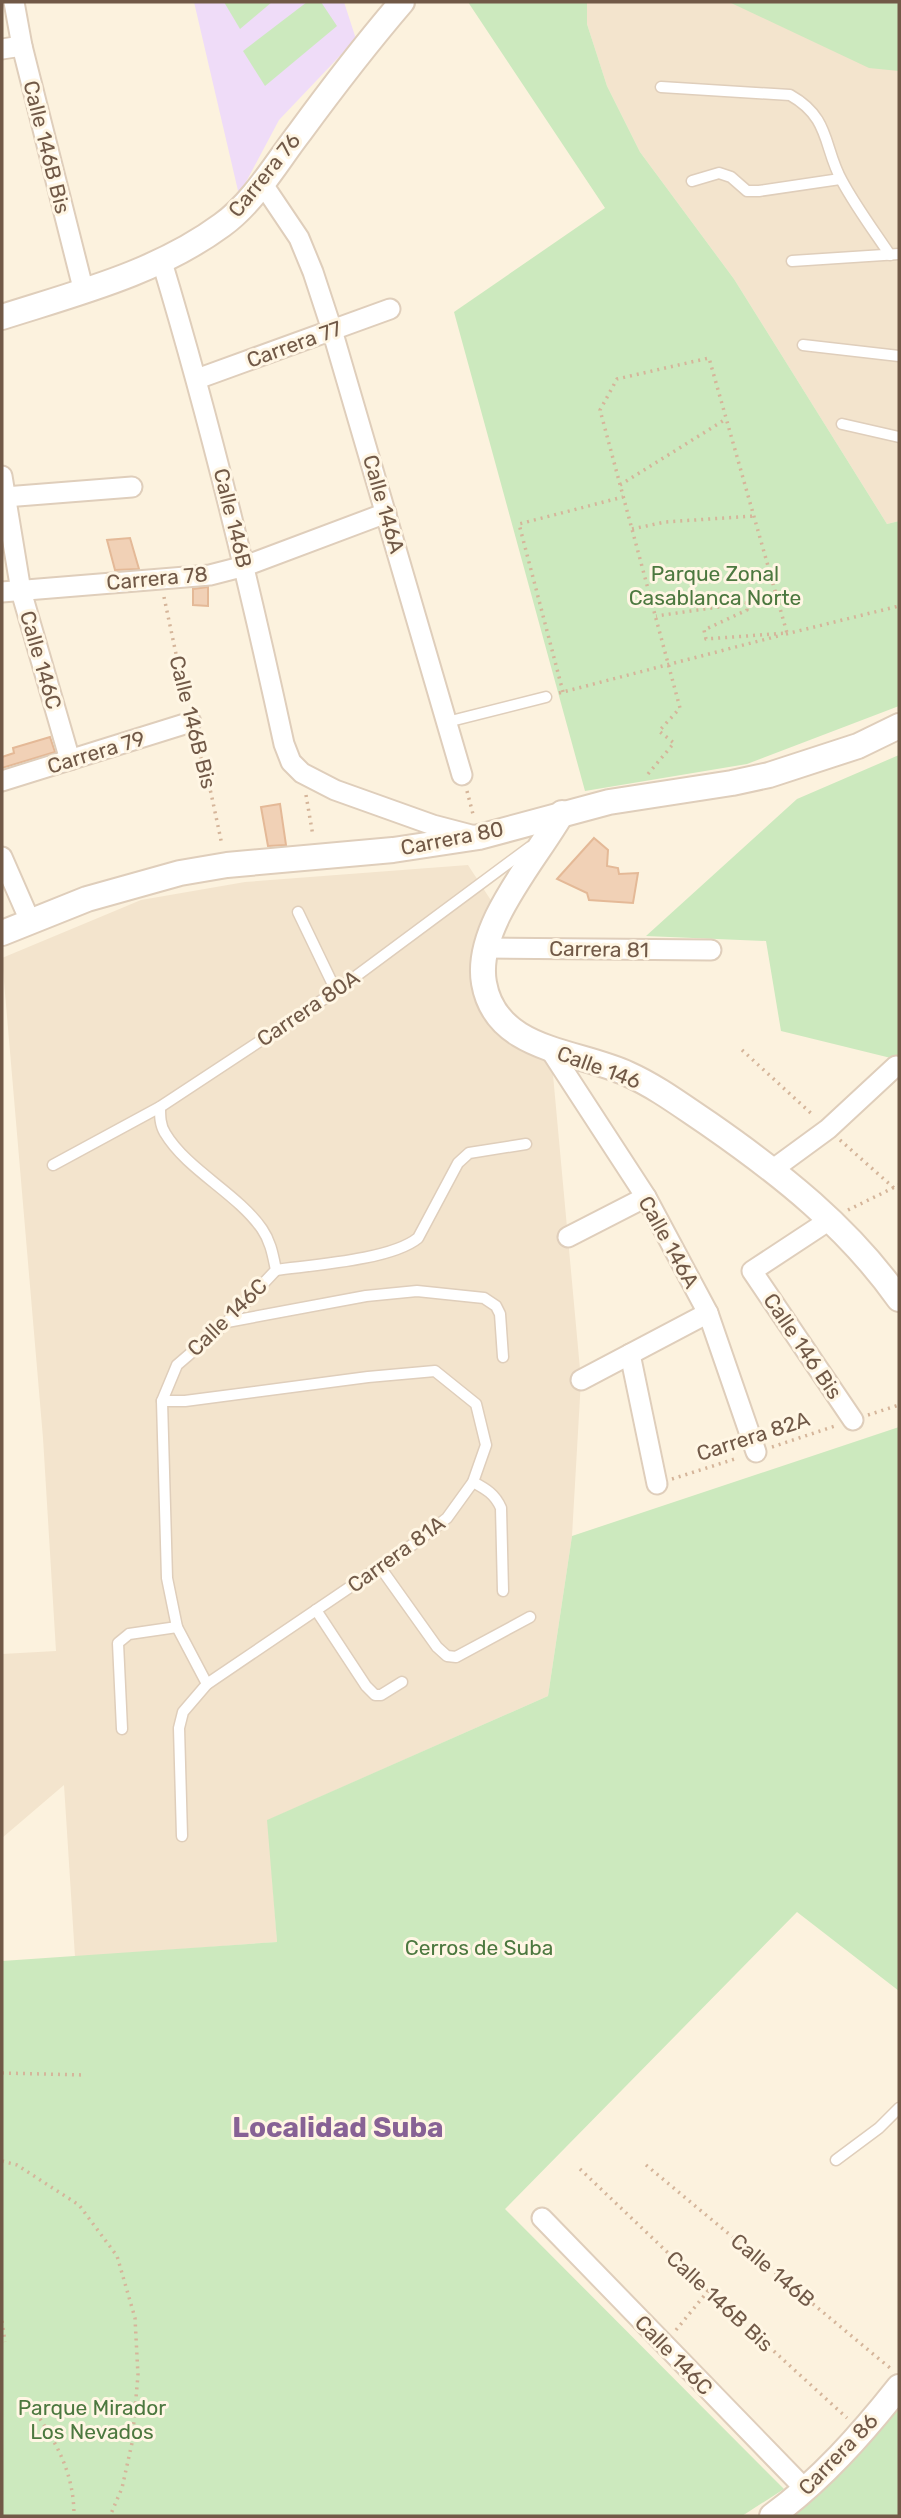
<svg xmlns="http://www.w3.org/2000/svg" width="901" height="2518" font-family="Rubik,sans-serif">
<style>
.residential{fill:#f3e4cd}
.education{fill:#efdcf8}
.green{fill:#cce9be}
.building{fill:#f1d1b6;stroke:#e4b997;stroke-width:2}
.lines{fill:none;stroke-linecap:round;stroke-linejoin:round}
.service-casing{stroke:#dfcebb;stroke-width:13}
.minor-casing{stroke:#dfcebb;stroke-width:23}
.tertiary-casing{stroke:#dfcebb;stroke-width:28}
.path{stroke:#d5b59a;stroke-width:3.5;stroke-dasharray:2 5;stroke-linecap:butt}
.service{stroke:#fff;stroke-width:10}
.minor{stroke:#fff;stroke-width:19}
.tertiary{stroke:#fff;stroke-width:24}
.labels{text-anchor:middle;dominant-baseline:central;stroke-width:6;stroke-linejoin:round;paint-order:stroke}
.street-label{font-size:21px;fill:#715947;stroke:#fff6e4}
.park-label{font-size:21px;fill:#4c783f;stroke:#fff6e4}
.district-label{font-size:28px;font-weight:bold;fill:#876295;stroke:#fff6e4}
</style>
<rect width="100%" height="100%" fill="#fcf2de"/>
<!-- residential -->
<g class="residential">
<path d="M587,2h312v519l-12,3 -153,-245 -94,-127 -33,-66 -20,-62z"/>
<path d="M468,865l26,40 -14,93 14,33 14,12 44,21 29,316 -9,156 -24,160 -280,124 9,122 -202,15 -11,-172 -62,53v-184l54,-3 -13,-213 -41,-480 139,-58 104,-18z"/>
</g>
<!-- education -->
<path class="education" d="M194,2h150l12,37 -77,81 -40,75z"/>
<!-- green -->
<g class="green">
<path d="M224,2h48l-32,27z"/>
<path d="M307,2h14l16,24 -72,60 -22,-35z"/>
<path d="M468,2h119v22l20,62 33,66 94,127 153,245 12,-3v185l-152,58 -162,27 -131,-479 151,-104z"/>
<path d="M729,2h170v69l-30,-3z"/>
<path d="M899,755v305l-118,-29 -15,-90 -120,-5 151,-137z"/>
<path d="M899,1427v564l-102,-79 -292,297 279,280 -42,27h-740v-555l275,-19 -10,-122 281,-124 24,-160z"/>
<path d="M899,2403v113h-111z"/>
</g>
<!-- building -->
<g class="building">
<path d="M130,538l9,31 -24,1 -8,-30z"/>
<path d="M208,587v19l-15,-1v-16z"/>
<path d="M50,737l5,15 -53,16v-11l12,-4 -1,-5z"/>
<path d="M280,804l6,41 -18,1 -7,-39z"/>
<path d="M594,838l14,12 -1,16 11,2 1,6 19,-1 -5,30 -44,-3 -2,-7 -30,-14z"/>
</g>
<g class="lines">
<!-- service casing -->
<g class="service-casing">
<g id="service">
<path d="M661,87l129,8c41,23 33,52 52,86 14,26 32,50 48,74"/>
<path d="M692,181l27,-8 12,4 16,14h12l81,-12"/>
<path d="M792,261l107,-7"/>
<path d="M803,345l96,11"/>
<path d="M842,424l57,13"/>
<path d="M447,722l99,-25"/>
<path d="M298,912l38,79"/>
<path d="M160,1107c0,9 0,18 5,26 22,37 72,60 97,96 9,13 11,27 14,41l-49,52 -50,43 -15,36 5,177 10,49 30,57"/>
<path d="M53,1165l107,-58 176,-116 194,-144"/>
<path d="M276,1270c36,-5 115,-10 142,-32l40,-75 11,-10 57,-9"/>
<path d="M227,1322l139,-26 51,-5 67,7 12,8 4,8 3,43"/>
<path d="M162,1401h23l183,-24 67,-6 41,33 10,41 -13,37 -26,36 -32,25 -208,141 -24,28 -4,16 3,108"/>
<path d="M473,1482c13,7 22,12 28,26l2,83"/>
<path d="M380,1567l57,80 10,9 9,1 74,-40"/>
<path d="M316,1610l50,76 9,9h6l21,-13"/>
<path d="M122,1729l-4,-86 11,-9 48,-7"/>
<path d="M836,2160l43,-32 20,-20"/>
</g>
</g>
<!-- minor casing -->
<g class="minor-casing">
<g id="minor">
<path d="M14,2l8,44 62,246"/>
<path d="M2,49l20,-3"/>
<path d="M262,183l37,55 14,34 19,58 130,445"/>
<path d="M162,262c48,159 87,320 122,482l7,18 11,11 33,17 98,35 42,11"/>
<path d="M197,379l193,-70"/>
<path d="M2,476l19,115 49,169"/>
<path d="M5,497l127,-10"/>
<path d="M2,592l208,-17 35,-9 141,-53"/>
<path d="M2,781l189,-59"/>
<path d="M2,857l28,64"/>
<path d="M486,948l225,2"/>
<path d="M549,1048l97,149 62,116 48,139"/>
<path d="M772,1170l56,-41 68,-63"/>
<path d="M831,1219l-79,52 101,149"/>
<path d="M568,1237l78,-40"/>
<path d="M630,1354l27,130"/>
<path d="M581,1380l127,-67"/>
<path d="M542,2218l264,272"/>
</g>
</g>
<!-- tertiary casing -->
<g class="tertiary-casing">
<g id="tertiary">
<path d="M2,317c75,-24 155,-44 220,-92 32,-23 54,-62 78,-93 33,-45 66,-88 102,-130"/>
<path d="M562,813c-26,46 -88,114 -78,170 12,69 93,67 144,91 29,13 54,32 81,50 72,50 139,103 190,175"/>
<path d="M2,933l85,-34 93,-26 47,-8 166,-15 86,-13 130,-35 123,-19 37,-8 89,-29 41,-20"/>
<path d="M772,2516c49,-36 89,-81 127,-129"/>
</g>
</g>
<!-- path -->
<g class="path">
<path d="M620,485l106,-66"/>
<path d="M632,529l33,-7 89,-6"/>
<path d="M164,597l23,109"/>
<path d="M786,634l113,-28"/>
<path d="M563,692l-44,-168 104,-27"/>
<path d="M559,693l219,-57"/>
<path d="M195,737l16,56 11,52"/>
<path d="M648,774l26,-31 -15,-12 21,-23 -80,-298 17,-31 92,-21 78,275 -81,6 -2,-9 43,-20 -1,-7 -90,13"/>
<path d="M467,791l7,27"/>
<path d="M306,795l7,41"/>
<path d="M742,1050l72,66"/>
<path d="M840,1140l54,48"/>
<path d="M848,1210l51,-25"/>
<path d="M868,1415l31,-10"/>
<path d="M772,1447l63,-21"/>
<path d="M672,1479l66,-21"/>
<path d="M2,2073l84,2"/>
<path d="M2,2161l15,4 62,40 38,51 18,62 3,57 -6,68 -10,45 -12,28"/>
<path d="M646,2165l244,203"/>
<path d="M580,2169l128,122 139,127"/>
<path d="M2,2321l3,21"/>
<path d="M676,2330l32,-39"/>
<path d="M32,2407c24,35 42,65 42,109"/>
</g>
<!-- service -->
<use href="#service" class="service"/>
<!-- minor -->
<use href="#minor" class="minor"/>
<!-- tertiary -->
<use href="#tertiary" class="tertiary"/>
</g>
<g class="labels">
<!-- street labels -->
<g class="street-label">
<text transform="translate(47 147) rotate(76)">Calle 146B Bis</text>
<text transform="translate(264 175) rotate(-51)">Carrera 76</text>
<text transform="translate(294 344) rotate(-20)">Carrera 77</text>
<text transform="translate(384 504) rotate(74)">Calle 146A</text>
<text transform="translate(233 518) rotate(76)">Calle 146B</text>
<text transform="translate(157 578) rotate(-5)">Carrera 78</text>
<text transform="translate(41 660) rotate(74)">Calle 146C</text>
<text transform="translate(193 722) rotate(76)">Calle 146B Bis</text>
<text transform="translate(96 752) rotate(-17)">Carrera 79</text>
<text transform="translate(452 838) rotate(-11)">Carrera 80</text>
<text transform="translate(599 949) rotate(1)">Carrera 81</text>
<text transform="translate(308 1008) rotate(-34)">Carrera 80A</text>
<text transform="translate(599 1067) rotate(20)">Calle 146</text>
<text transform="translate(669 1242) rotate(61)">Calle 146A</text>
<text transform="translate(227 1317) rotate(-44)">Calle 146C</text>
<text transform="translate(803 1346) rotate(56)">Calle 146 Bis</text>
<text transform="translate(753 1436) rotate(-18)">Carrera 82A</text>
<text transform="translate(396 1554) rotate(-36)">Carrera 81A</text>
<text transform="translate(773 2270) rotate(40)">Calle 146B</text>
<text transform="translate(720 2301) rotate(43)">Calle 146B Bis</text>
<text transform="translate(674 2355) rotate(46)">Calle 146C</text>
<text transform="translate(838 2454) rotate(-46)">Carrera 86</text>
</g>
<!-- park labels -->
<g class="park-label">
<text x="715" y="573">Parque Zonal<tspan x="715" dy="24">Casablanca Norte</tspan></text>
<text x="479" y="1947">Cerros de Suba</text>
<text x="92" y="2407">Parque Mirador<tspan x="92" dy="24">Los Nevados</tspan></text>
</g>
<!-- district labels -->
<g class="district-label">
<text x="338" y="2127">Localidad Suba</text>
</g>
</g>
<!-- border -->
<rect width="901" height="2518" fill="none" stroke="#715947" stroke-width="7"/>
</svg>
